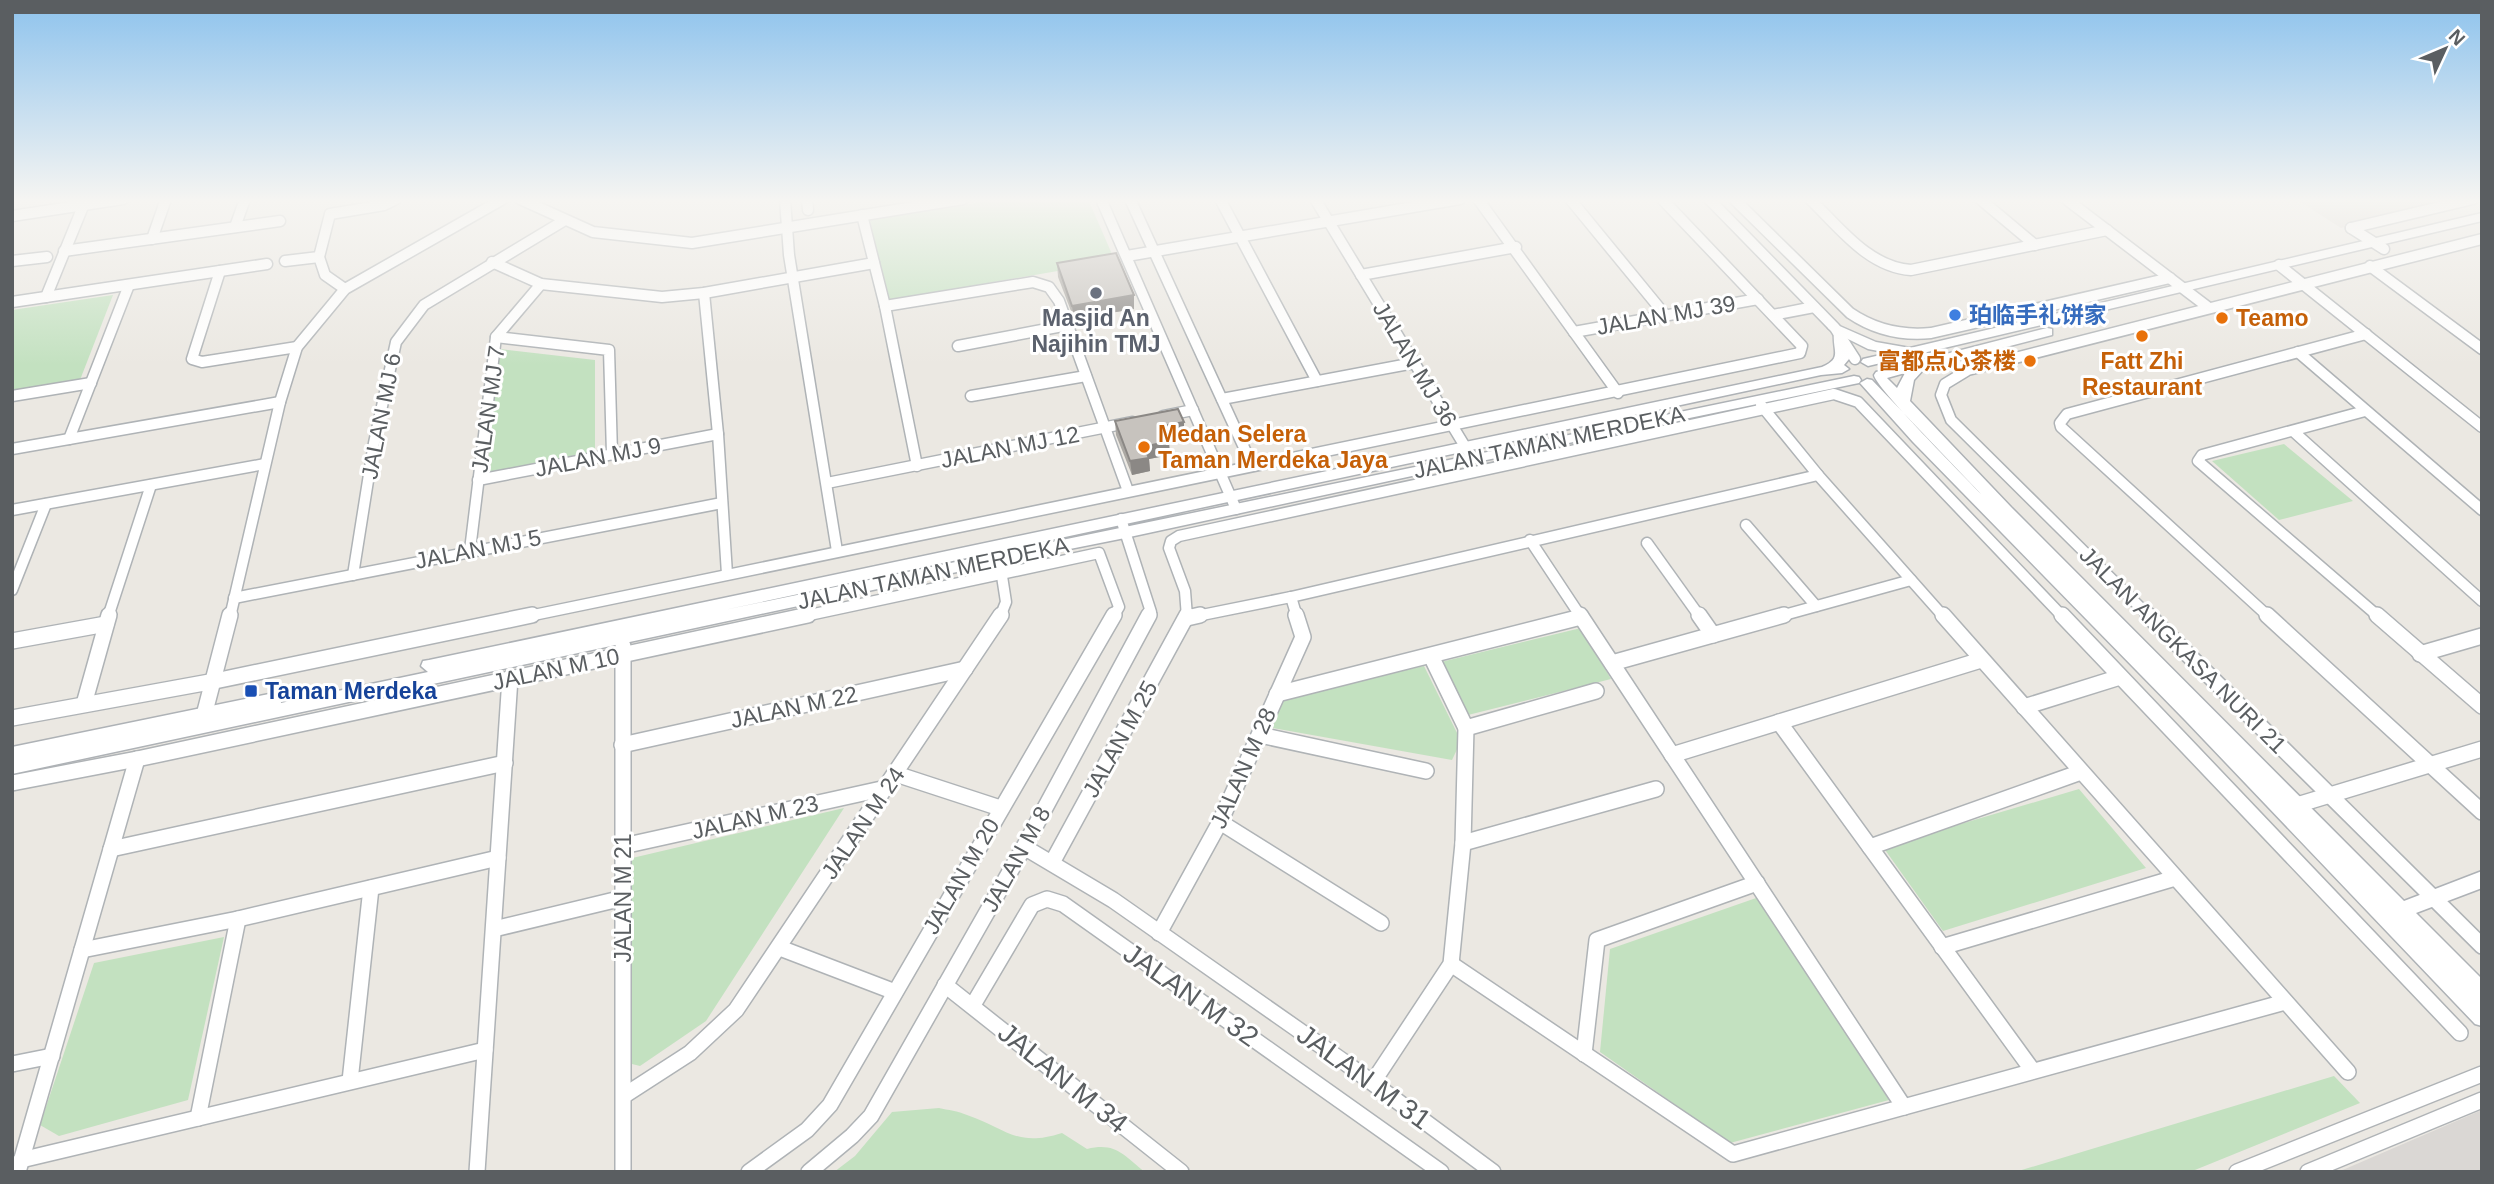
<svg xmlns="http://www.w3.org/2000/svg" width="2494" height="1184" font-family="Arial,'Noto Sans SC',sans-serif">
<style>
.industrial{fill:#dad7d4}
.education{fill:#dbd7d0}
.green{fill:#c3e1c0}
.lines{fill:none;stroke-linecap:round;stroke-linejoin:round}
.street-far1-casing{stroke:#afb3b6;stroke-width:13}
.street-casing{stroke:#afb3b6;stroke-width:18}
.secondary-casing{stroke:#aeb2b6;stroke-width:3}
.street-far1{stroke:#fff;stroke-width:10}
.street{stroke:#fff;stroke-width:15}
.secondary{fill:#fff;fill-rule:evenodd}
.wall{fill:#aba8a3}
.shaded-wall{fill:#8b8885}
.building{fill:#c7c3be;stroke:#8b8885;stroke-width:2}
.worship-dot{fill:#6b7280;stroke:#fff;stroke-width:2.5}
.shop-dot{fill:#3f7fe0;stroke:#fff;stroke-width:2.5}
.food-dot{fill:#e8710a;stroke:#fff;stroke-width:2.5}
.transit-dot{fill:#1a4fb4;stroke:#fff;stroke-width:2.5}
.labels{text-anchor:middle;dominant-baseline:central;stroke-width:6;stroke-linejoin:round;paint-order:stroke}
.street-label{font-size:23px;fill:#5a5e61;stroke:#fff}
.shop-label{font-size:23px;font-weight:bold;fill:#366cbe;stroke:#fff;text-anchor:start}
.worship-label{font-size:23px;font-weight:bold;fill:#5b616d;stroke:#fff}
.food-label{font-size:23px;font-weight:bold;fill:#c56008;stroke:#fff;text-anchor:start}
.transit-label{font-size:23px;font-weight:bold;fill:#164399;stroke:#fff;text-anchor:start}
.near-street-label{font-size:28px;fill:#5a5e61;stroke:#fff}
</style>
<rect width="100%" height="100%" fill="#ebe8e2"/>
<!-- industrial -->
<path class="industrial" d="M2482,1110v62h-145l8,-3z"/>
<!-- education -->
<path class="education" d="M2296,199h167l-122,29z"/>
<!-- green -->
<g class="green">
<path d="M1001,199h87l27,62 -230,40 -15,-81z"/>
<path d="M113,295l-33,85 -68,11v-81z"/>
<path d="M500,349l95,11v91l-108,23z"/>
<path d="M2284,444l69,57 -74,19 -67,-59z"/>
<path d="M1581,628l30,51 -147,37 -27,-53z"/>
<path d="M1424,666l37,75 -9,19 -185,-33 13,-29z"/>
<path d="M2079,789l67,79 -203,63 -60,-84z"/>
<path d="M844,808l-138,213 -66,45 -12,-3v-204z"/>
<path d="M1759,897l130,203 -159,43 -130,-91 10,-103z"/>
<path d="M224,937l-36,163 -129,36 -19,-11 54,-162z"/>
<path d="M2334,1076l26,27 -170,69h-175z"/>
<path d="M939,1108c9,2 19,3 28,7 39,13 49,33 95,18l25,16c29,-7 36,6 58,23h-311l21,-16 37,-44z"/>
</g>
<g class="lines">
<!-- street-far1 casing -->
<g class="street-far1-casing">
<g id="street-far1">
<path d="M520,199l73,33 99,11 271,-44"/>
<path d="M785,199l4,56 48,296"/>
<path d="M807,199l1,11"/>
<path d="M1101,199l135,310"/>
<path d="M1130,199l122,266"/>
<path d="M1220,199l97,182"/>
<path d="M1315,199l157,259"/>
<path d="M1478,199l140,194"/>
<path d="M1570,199l96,117"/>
<path d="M1709,199l126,129 20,31"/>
<path d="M1734,199l116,114c25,17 51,23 81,20l239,-55"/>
<path d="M1810,199c29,28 58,68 101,71l196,-40"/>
<path d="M1980,199l55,46"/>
<path d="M2066,199l143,109"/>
<path d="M862,215l23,91 32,160"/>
<path d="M12,216l111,-17"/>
<path d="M235,227l10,-28"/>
<path d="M2351,228l122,-29"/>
<path d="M2351,228l33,21"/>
<path d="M152,239l14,-40"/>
<path d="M64,251l216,-30"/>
<path d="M1127,256l333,-57"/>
<path d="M12,261l35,-4"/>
<path d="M285,261l34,-4"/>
<path d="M492,262l49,22 121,13 42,-4 170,-30"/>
<path d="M2279,265l203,162"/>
<path d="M2370,266l112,83"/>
<path d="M220,271l-28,88 10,3 95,-15"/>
<path d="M1361,275l155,-28"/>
<path d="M345,289l-20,-14 -6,-18 11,-43 54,-9 12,-6"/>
<path d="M704,293l14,141 9,140"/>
<path d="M46,297l38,-93"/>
<path d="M12,302l255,-38"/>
<path d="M885,306l148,-24 16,5 10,14 69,190"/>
<path d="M1773,315l41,-8"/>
<path d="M1574,332l184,-33"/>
<path d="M496,337l113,13 3,104"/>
<path d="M958,346l110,-21"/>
<path d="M2298,352l184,158"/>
<path d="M12,396l79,-13"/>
<path d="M971,396l115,-20"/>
<path d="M1222,399l192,-36"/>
<path d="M1761,405l57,70 126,142"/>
<path d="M2365,411l-163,44 -4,6 181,156"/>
<path d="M1163,416l30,-6"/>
<path d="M2293,431l189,170"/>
<path d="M69,439l60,-154"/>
<path d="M12,449l268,-47"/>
<path d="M478,480l240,-46"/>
<path d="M827,483l305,-61"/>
<path d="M12,510l253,-46"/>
<path d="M1121,519l30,93 -3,5"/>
<path d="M1746,525l70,81"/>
<path d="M1530,540l51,77"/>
<path d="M1647,543l53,74"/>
<path d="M470,550l26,-213 45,-53"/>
<path d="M999,557l7,45 -6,15"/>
<path d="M353,575l21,-132 22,-101 28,-37 141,-85"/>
<path d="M12,590l34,-86"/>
<path d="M1291,597l6,20"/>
<path d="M234,598l488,-95"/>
<path d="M108,617l43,-132"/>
<path d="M230,617l50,-215 17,-55 48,-58 158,-90"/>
<path d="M524,617l1276,-264 2,-7 -140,-147"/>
<path d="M800,617l299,-64 20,54 -6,10"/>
<path d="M1187,617l-2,-26 -16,-43 2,-7 8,-5 655,-142 24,8 205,215"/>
<path d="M1192,617l99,-20 527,-122"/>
<path d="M1777,617l134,-37"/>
<path d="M2150,617l-199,-197 -10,-25 4,-11 23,-14 514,-131"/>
<path d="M2269,617l-208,-190 -1,-4 7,-9 299,-80"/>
</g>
</g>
<!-- street casing -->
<g class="street-casing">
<g id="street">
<path d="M1580,615l324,492"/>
<path d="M1699,615l14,20"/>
<path d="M1943,615l405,457"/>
<path d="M2062,615l398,418"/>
<path d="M2148,615l334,331"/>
<path d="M2267,615l215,197"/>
<path d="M2377,615l105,91"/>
<path d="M1187,618l13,-3"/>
<path d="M12,641l94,-17"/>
<path d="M623,646v526"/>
<path d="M2420,654l62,-18"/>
<path d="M1612,663l172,-48"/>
<path d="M1277,694l304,-77"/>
<path d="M84,704l25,-89"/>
<path d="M2024,707l96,-30"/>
<path d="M12,718l203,-37 317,-66"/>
<path d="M1779,722l254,349"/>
<path d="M202,723l28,-108"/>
<path d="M1466,728l130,-37"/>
<path d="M1260,735l166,36"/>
<path d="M622,745l343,-76"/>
<path d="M1672,755l309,-95"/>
<path d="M896,774l104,34"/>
<path d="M12,783l125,-24 671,-144"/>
<path d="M2297,805l185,-56"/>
<path d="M1220,822l161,101"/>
<path d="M1463,843l193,-54"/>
<path d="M623,846l263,-58"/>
<path d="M1024,847l89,53 234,164 146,108"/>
<path d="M1870,847l211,-75"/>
<path d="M111,849l394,-86"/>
<path d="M1053,861l134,-246"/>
<path d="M494,929l129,-31"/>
<path d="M1159,933l61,-111 83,-185 -7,-22"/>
<path d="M1942,947l233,-69"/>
<path d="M780,948l115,44"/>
<path d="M82,950l156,-31 260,-61"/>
<path d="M1451,964l282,190 552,-152"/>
<path d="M945,985l236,187"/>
<path d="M973,1005l59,-100 15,-6 16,5 378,268"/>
<path d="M1584,1054l13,-114 160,-57"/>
<path d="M12,1064l40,-8"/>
<path d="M350,1081l21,-193"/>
<path d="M1373,1082l78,-118 12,-121 3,-115 -35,-72"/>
<path d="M625,1095l65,-42 46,-43 265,-395"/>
<path d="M198,1118l40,-199"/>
<path d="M21,1160l464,-110"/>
<path d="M18,1172l119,-413"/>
<path d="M477,1172l33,-494"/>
<path d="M749,1172l58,-42 23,-25 284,-490"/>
<path d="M809,1172l43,-36 19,-20 153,-269 125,-232"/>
<path d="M2237,1172l245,-98"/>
<path d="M2308,1172l174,-72"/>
</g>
</g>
<!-- secondary casing -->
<g class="secondary-casing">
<g id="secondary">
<path d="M2482,213v8l-614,145 -7,-4 2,-3 26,-6 -21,-4 -22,-11 3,21 -5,6 5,4 -7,4 -21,2 -1097,235 1130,-234 5,1 2,3 -2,3 -5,1 -382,79 -347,75 -126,25 -987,211v-27l262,-54 6,2 1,8 147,-31 -7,-6 2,-5 6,-1 1393,-293c21,-9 10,-16 12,-35l-6,-4 7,-4 41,18 34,6z"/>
<path d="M2047,328l5,1v6l-127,33 -11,12 -4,21 101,106 393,394 78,-30v17l-66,25 66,66v47l-7,-2 -290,-304 -272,-278 -53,-59 7,-4 5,1 109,114c-15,-16 -107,-108 -107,-119l2,-3zM1905,373l-8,15 -10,-10z"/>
</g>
</g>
<!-- street-far1 -->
<use href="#street-far1" class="street-far1"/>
<!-- street -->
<use href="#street" class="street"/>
<!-- secondary -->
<use href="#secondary" class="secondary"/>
</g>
<!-- wall -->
<g class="wall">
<path d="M1057,263l77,32v14l-60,10 -16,-42z"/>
<path d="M1115,421l69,14 -16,4 2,16 -21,4 1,12 -18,4 -16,-40z"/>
</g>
<!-- shaded-wall -->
<g class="shaded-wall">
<path d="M1134,295v14l-60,10 -2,-13z"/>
<path d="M1184,422v13l-20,5 -1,-14z"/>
<path d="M1169,441l1,14 -21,4 1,12 -18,4 -2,-14 14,-14z"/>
</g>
<!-- building -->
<g class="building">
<path d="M1116,253l18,42 -62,11 -15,-43z"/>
<path d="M1178,409l6,13 -21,4 6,15 -25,6 5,11 -19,3 -15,-40z"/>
</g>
<!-- sky -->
<linearGradient id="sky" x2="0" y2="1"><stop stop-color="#8ec3ed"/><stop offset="0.55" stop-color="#f6f5f2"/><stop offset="1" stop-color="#f6f5f2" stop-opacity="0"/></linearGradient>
<rect width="2494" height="365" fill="url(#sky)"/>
<!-- markers -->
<circle class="worship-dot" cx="1096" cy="293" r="7"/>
<circle class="shop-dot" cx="1955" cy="315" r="7"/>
<g class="food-dot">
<circle cx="2222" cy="318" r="7"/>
<circle cx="2142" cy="336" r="7"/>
<circle cx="2030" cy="361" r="7"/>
<circle cx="1144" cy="447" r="7"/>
</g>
<rect class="transit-dot" x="244" y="684" width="14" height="14" rx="3.5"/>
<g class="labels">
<!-- street labels -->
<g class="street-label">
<text transform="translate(1666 315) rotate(-10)">JALAN MJ 39</text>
<text transform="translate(1415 364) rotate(59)">JALAN MJ 36</text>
<text transform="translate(488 409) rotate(-82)">JALAN MJ 7</text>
<text transform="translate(381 416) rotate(-79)">JALAN MJ 6</text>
<text transform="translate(1549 442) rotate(-12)">JALAN TAMAN MERDEKA</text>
<text transform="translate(1010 447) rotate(-11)">JALAN MJ 12</text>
<text transform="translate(598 457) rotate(-11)">JALAN MJ 9</text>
<text transform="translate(478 549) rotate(-11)">JALAN MJ 5</text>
<text transform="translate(933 573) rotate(-12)">JALAN TAMAN MERDEKA</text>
<text transform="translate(2183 650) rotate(45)">JALAN ANGKASA NURI 21</text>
<text transform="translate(556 669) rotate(-12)">JALAN M 10</text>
<text transform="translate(794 707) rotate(-12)">JALAN M 22</text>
<text transform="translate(1120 739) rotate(-61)">JALAN M 25</text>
<text transform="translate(1243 768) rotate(-66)">JALAN M 28</text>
<text transform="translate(755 817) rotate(-13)">JALAN M 23</text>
<text transform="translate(863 823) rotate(-56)">JALAN M 24</text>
<text transform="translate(1016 859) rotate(-61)">JALAN M 8</text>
<text transform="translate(961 876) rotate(-60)">JALAN M 20</text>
<text transform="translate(623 898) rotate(-90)">JALAN M 21</text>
</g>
<!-- shop labels -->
<g class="shop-label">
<text x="1969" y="315">珀临手礼饼家</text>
</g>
<!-- worship labels -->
<g class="worship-label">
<text x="1096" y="318">Masjid An<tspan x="1096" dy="26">Najihin TMJ</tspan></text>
</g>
<!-- food labels -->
<g class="food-label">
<text x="2236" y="318">Teamo</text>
<text x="2016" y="361" text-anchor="end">富都点心茶楼</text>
<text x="2142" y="361" text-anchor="middle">Fatt Zhi<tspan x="2142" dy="26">Restaurant</tspan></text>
<text x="1158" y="434">Medan Selera<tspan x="1158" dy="26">Taman Merdeka Jaya</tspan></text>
</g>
<!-- transit labels -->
<g class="transit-label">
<text x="265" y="691">Taman Merdeka</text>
</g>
<!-- near-street labels -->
<g class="near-street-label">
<text transform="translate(1191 995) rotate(35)">JALAN M 32</text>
<text transform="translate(1364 1077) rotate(36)">JALAN M 31</text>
<text transform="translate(1063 1078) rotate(39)">JALAN M 34</text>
</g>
</g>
<!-- border -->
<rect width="2494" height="1184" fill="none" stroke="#5a5e61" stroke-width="28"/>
<!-- north arrow -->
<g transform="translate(2445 49) rotate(46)" stroke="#ffffff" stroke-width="5" paint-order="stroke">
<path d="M0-5L12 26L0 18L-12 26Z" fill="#5a5e61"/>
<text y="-10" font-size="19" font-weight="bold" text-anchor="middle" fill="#5a5e61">N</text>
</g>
</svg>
